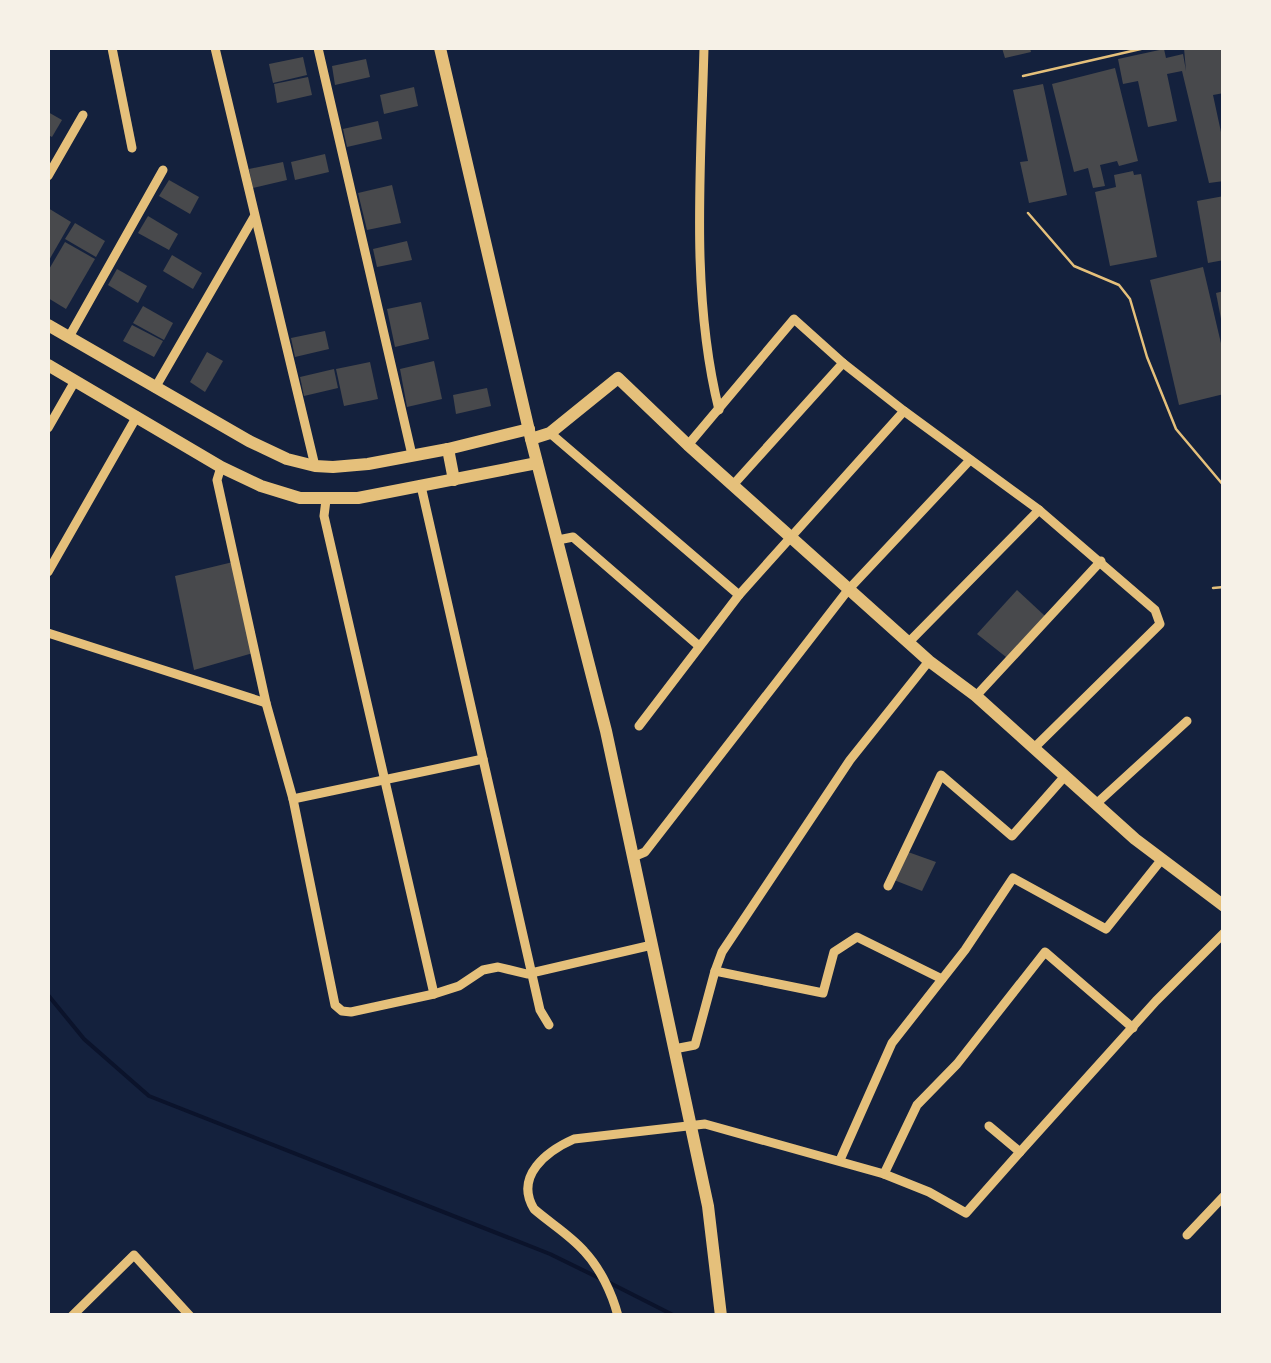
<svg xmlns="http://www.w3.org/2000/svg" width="1271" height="1363" font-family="'IBM Plex Sans',sans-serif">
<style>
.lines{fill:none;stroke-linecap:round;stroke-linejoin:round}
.stream{stroke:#0b132b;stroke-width:4}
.building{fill:#48494c}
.path{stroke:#e5c07b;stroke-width:2.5}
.minor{stroke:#e5c07b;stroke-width:9}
.secondary{stroke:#e5c07b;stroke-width:12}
</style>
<rect width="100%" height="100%" fill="#14213d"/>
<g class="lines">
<!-- stream -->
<g class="stream">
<path d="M48,995l36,44 65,57 401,158 49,24"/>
<path d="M608,1282l67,34"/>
</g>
</g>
<!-- building -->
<g class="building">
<path d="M1002,48h28l1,4 -26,6z"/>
<path d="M1184,48h40v45l-11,2 11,51v35l-15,2 -27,-112 -15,3 10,47 -29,6 -10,-46 -15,3 -5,-25 46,-10 2,9 17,-4 3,17z"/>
<path d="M303,57l4,18 -34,8 -4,-19z"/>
<path d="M366,59l4,18 -35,8 -3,-19z"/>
<path d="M1115,68l23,93 -19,5 -2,-5 -17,4 5,21 -12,2 -5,-20 -14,4 -22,-88z"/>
<path d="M308,77l4,18 -35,8 -3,-19z"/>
<path d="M1043,84l24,111 -38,8 -9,-41 8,-1 -15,-71z"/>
<path d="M414,87l4,19 -34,8 -4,-19z"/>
<path d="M48,112l14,8 -10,17 -4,-2z"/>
<path d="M378,121l4,18 -35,8 -4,-18z"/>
<path d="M325,154l4,18 -34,8 -4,-18z"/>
<path d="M283,162l4,18 -34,8 -4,-19z"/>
<path d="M1133,171l1,4 7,-1 16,83 -47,9 -15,-74 21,-5 -2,-12z"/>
<path d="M169,180l30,17 -9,17 -31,-18z"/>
<path d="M392,185l9,38 -34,7 -9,-37z"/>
<path d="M1224,196v64l-16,3 -11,-62z"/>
<path d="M48,208l23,14 -23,40z"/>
<path d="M148,216l30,18 -9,16 -31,-17z"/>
<path d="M75,223l30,18 -9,16 -31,-18z"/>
<path d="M407,241l5,19 -35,7 -4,-18z"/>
<path d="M65,242l30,17 -29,50 -18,-11v-27z"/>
<path d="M172,255l30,18 -9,16 -30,-18z"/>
<path d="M1203,267l21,89v38l-45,11 -29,-125z"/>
<path d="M117,269l30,17 -9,17 -30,-18z"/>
<path d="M1224,291v33h-2l-6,-31z"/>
<path d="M421,302l8,37 -34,8 -8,-38z"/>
<path d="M143,306l30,17 -9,17 -31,-17z"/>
<path d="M132,325l31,16 -9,16 -31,-16z"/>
<path d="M325,331l4,18 -34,8 -4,-19z"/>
<path d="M207,352l16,9 -18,31 -15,-10z"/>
<path d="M434,361l8,38 -35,8 -7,-38z"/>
<path d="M370,362l8,37 -34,7 -8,-37z"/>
<path d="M334,369l4,19 -34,8 -4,-19z"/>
<path d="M487,388l4,18 -35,8 -3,-19z"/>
<path d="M233,562l20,91 -59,17 -19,-94z"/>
<path d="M1017,590l28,26 -39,41 -29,-23z"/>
<path d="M908,852l28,10 -14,29 -28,-11z"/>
</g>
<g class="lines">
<!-- path -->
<g class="path">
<path d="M1023,76l122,-28"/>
<path d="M1028,213l46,53 45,19 11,14 17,58 29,72 48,57"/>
<path d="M1213,588l11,-1"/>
</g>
<!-- minor -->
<g class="minor">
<path d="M112,48l20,100"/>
<path d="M215,48l100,418"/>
<path d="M318,48l94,407"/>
<path d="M704,48c-3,118 -14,246 15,362"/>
<path d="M48,176l35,-61"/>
<path d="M69,337l94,-167"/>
<path d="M155,388l99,-171"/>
<path d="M48,428l27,-47"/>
<path d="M550,433l189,162"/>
<path d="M688,445l106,-126 49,44 61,48 135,99 116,100 5,14 -126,124"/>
<path d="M221,467l-4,13 49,223 27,96 42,206 7,6 9,1 83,-18 25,-8 24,-16 15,-3 29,7 125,-29"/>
<path d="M733,485l110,-122"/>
<path d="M421,486l119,524 9,15"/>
<path d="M326,500l-2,16 110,478"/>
<path d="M558,540l15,-3 126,109"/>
<path d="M48,572l89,-156"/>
<path d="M48,633l218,70"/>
<path d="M909,642l130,-132"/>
<path d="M976,696l125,-135"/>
<path d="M639,726l100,-131 165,-184"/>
<path d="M293,799l190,-40"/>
<path d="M1096,804l91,-83"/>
<path d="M633,857l12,-5 203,-262 122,-130"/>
<path d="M888,886l53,-111 71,61 53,-60"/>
<path d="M715,971l108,22 11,-41 23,-15 85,42"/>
<path d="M674,1049l21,-4 20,-74 7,-19 128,-192 79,-99"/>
<path d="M989,1126l31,26 136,-151 68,-68"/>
<path d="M1020,1152l-54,61 -37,-21 -45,-18 33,-69 40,-41 88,-112 88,76"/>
<path d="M840,1160l52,-117 73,-93 48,-72 93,51 56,-70"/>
<path d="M1187,1235l37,-39"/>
<path d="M72,1316l62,-61 56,61"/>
<path d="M618,1316c-6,-23 -18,-48 -34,-65 -14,-16 -34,-28 -50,-42 -20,-33 13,-58 40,-70l131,-15 179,50"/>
</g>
<!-- secondary -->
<g class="secondary">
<path d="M440,48l91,391 75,292 102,475 13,110"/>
<path d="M48,325l201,116 38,18 28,7 18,1 35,-3 80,-15 81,-20"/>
<path d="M48,365l173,102 40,19 39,12h58l179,-35"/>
<path d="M531,439l19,-6 68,-55 70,67 241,216 47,35 159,143 89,67"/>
<path d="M448,449l6,31"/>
</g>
</g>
<!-- border -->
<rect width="1271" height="1363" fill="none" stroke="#f6f1e7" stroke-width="100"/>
</svg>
